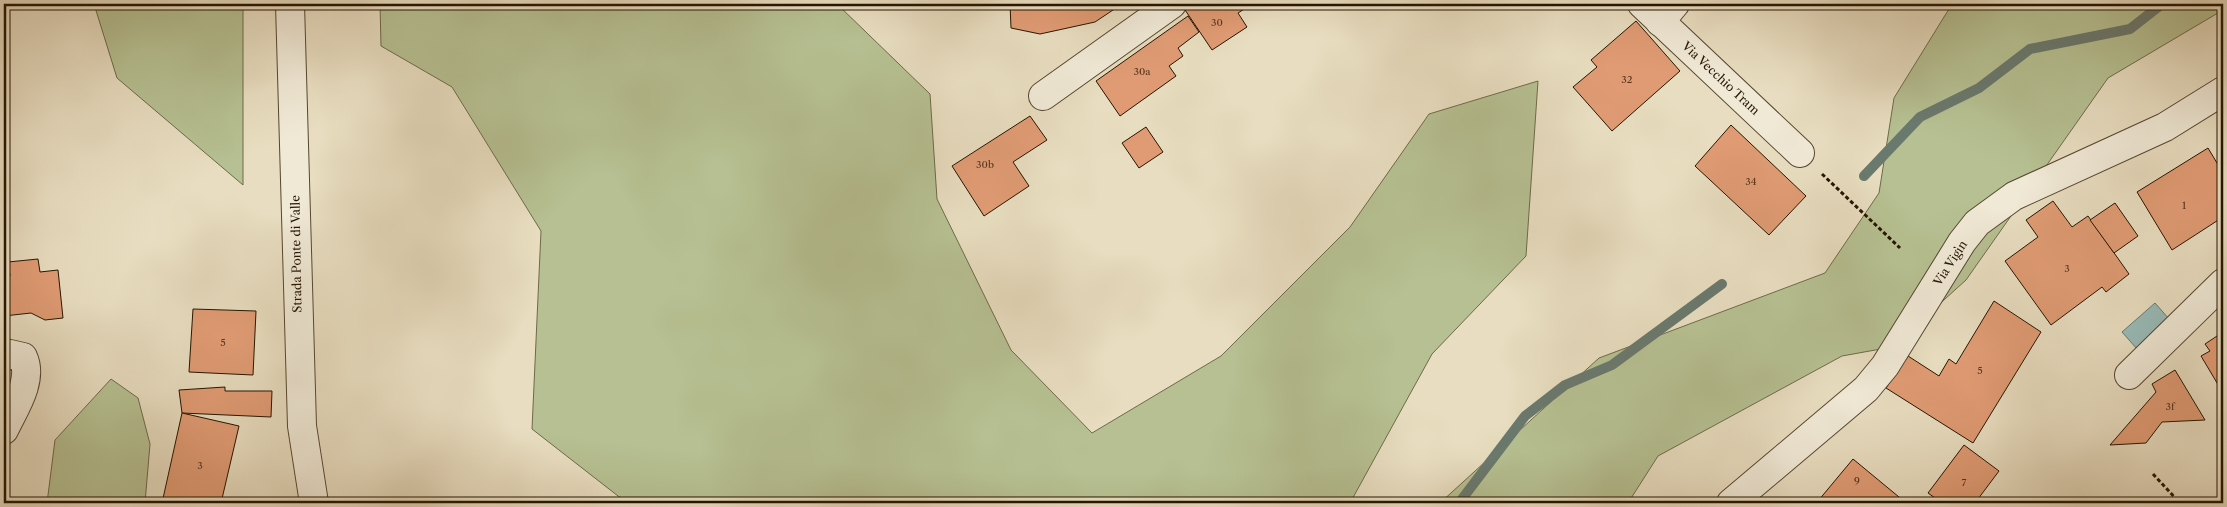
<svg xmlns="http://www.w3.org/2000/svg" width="2227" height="507" font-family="'Libre Caslon Text',serif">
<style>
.green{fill:#b6c092;stroke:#6e6a49}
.water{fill:#98bbb8;stroke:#6a796e}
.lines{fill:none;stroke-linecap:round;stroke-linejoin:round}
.stream{stroke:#6a796e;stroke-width:10}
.building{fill:#e09b74;stroke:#251500}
.minor-casing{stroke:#564730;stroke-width:30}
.path{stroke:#251500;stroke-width:3;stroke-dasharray:4 2.5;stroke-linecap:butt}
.minor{stroke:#f0e9d6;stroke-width:28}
.labels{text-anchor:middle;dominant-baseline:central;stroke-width:4.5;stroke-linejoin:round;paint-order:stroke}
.number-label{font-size:10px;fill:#54361d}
.street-label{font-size:12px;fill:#251500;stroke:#f0e9d6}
</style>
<rect width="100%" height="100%" fill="#e8ddc0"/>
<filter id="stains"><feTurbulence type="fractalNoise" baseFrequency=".004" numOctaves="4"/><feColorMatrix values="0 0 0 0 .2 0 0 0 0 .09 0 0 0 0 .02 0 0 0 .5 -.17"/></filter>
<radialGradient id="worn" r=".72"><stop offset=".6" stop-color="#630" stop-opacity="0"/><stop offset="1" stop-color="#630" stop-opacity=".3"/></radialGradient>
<!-- green -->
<g class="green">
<path d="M94,4h149v181l-126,-107z"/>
<path d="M380,4h457l93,90 7,105 74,151 81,83 129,-77 129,-129 79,-113 109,-33 -12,175 -94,98 -82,149h-723l-95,-74 9,-198 -89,-144 -71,-41z"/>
<path d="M1952,4h271v6l-115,68 -142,202 -74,67 -50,9 -184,100 -30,47h-188l159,-145 226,-85 54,-80 15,-95z"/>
<path d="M111,379l27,19 12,46 -5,59h-98l8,-63z"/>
</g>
<!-- water -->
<path class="water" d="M2155,303l15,17 -33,29 -15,-17z"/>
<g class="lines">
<!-- stream -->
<g class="stream">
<path d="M1864,176l56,-59 59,-29 51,-39 100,-20 32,-25"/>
<path d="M1459,503l66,-87 40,-31 47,-20 110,-81"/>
</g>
</g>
<!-- building -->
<g class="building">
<path d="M1010,4h112l-27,18 -55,12 -29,-6z"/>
<path d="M1181,4h71l-14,9 9,14 -35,23z"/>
<path d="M1188,16l11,16 -21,16 5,8 -14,10 7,10 -56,40 -24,-35z"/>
<path d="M1636,21l44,50 -68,60 -39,-44 24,-20 -6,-7z"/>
<path d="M1030,116l17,24 -34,22 16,24 -45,30 -32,-50z"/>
<path d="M1731,125l75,71 -37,39 -74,-69z"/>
<path d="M1146,127l17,25 -24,16 -17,-25z"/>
<path d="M2208,148l15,25v44l-51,33 -35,-58z"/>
<path d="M2053,201l19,26 16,-11 41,58 -23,18 -4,-5 -51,38 -46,-64 33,-24 -12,-17z"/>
<path d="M2115,203l23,33 -24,17 -24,-33z"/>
<path d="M38,259l2,13 18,-2 5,48 -18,2 -14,-7 -27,3v-39l6,-1 -2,-14z"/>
<path d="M1994,301l47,31 -68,111 -87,-55 22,-32 31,20 10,-17 7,5z"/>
<path d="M193,309l63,2 -3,64 -64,-3z"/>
<path d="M2223,332v61l-22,-37 9,-5 -5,-7z"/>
<path d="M2175,370l30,50 -43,2 -16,21 -36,2 46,-53 -4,-8z"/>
<path d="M225,387v4h47l-1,26 -89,-4 -3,-23z"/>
<path d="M182,413l57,13 -18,77h-59z"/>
<path d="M1964,445l35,26 -24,32h-33l-14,-10z"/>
<path d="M1853,459l52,43 -1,1h-83l-3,-2z"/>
<path d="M2223,460v11l-4,-8z"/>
</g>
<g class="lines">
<!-- minor casing -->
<g class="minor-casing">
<g id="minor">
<path d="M290,4l12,422 12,77"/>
<path d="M1642,4l158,149"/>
<path d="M1660,22l15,-18"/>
<path d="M1043,96l129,-92"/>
<path d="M4,357l6,-3 13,3c11,23 -9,52 -19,73"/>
<path d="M2129,375l94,-92"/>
<path d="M1731,503l135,-114 19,-23 77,-124 15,-19 37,-27 151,-69 58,-36"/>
</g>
</g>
<!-- path -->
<g class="path">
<path d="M1822,174l78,74"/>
<path d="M2153,474l27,29"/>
</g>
<!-- minor -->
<use href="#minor" class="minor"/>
</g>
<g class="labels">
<!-- number labels -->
<g class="number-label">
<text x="1217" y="22">30</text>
<text x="1142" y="71">30a</text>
<text x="1627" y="79">32</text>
<text x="985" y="164">30b</text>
<text x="1751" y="181">34</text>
<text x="2184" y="205">1</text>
<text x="2067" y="268">3</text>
<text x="223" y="342">5</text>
<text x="1980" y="370">5</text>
<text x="2170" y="406">3f</text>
<text x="200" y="465">3</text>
<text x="1857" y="480">9</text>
<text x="1964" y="482">7</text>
</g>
<!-- street labels -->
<g class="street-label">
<text transform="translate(1721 78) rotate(43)">Via Vecchio Tram</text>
<text transform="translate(296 254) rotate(-91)">Strada Ponte di Valle</text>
<text transform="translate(1950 263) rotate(-57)">Via Vigìn</text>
</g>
</g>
<!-- margin -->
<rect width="2227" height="507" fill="none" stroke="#e8ddc0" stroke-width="20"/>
<rect x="5" y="5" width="2217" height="497" fill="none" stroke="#251500" stroke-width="2.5"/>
<rect x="10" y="10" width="2207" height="487" fill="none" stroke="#251500"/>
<rect width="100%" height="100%" filter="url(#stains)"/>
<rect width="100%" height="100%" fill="url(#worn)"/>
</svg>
